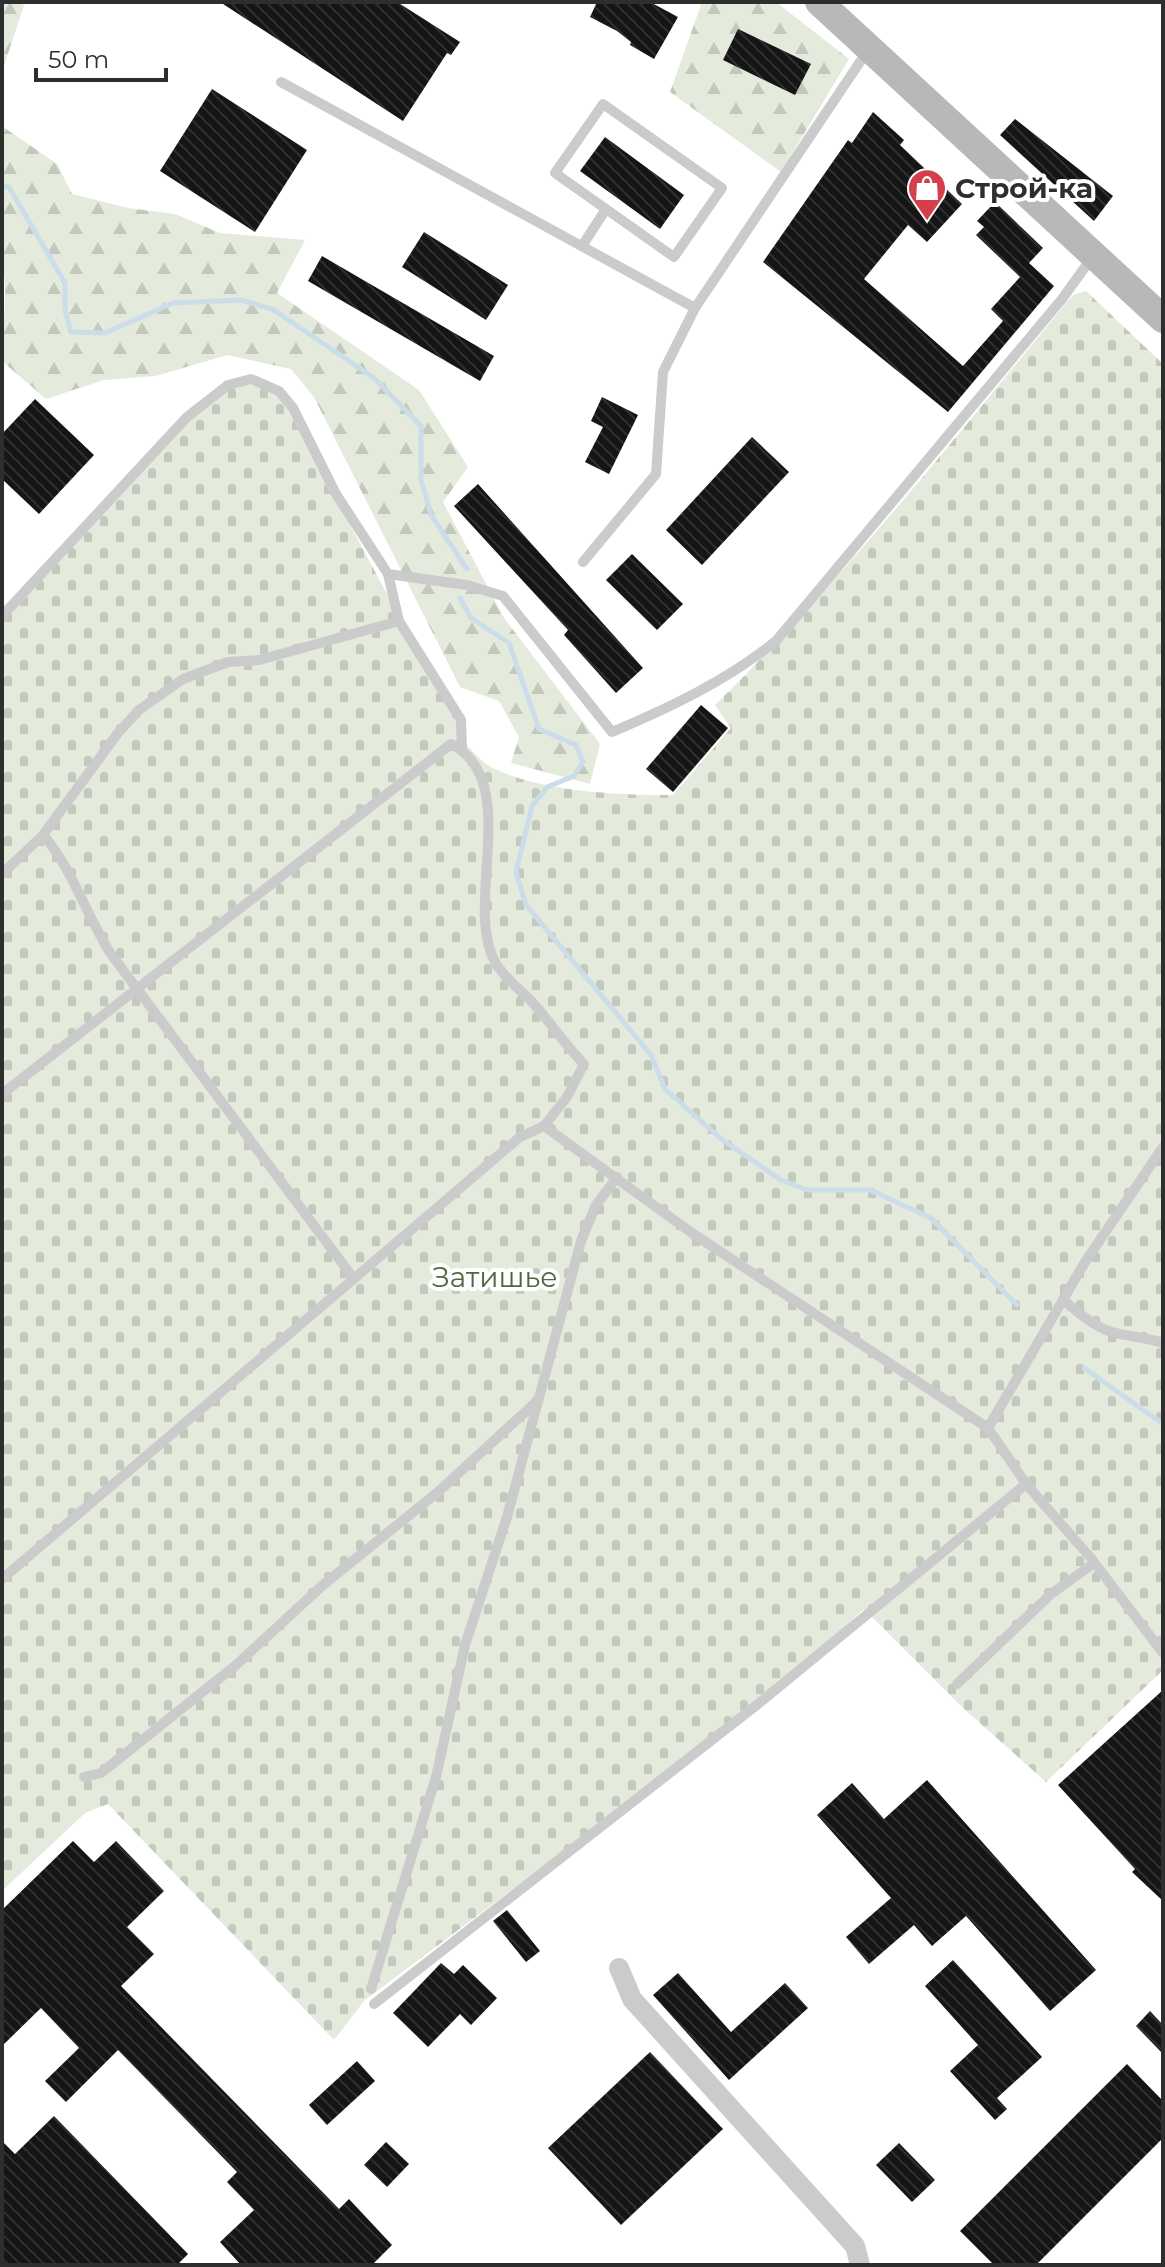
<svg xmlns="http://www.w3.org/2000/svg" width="1165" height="2267" font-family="Montserrat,sans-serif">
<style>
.forest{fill:url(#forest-firs)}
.cemetery{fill:url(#cemetery-stones)}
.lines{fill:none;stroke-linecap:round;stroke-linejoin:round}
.stream{stroke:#cadde8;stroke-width:5}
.building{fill:url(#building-back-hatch)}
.service{stroke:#cbcbcb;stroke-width:10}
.minor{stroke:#cbcbcb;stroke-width:20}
.secondary{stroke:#b8b8b8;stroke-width:28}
.labels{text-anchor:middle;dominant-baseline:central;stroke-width:8;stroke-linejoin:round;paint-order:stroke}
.poi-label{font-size:28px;font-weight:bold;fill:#2e2e2e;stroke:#fff;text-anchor:start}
.park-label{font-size:28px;fill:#51653f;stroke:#fff}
</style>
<defs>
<pattern id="forest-firs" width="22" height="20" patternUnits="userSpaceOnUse" patternTransform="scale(2)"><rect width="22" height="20" fill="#e4eadc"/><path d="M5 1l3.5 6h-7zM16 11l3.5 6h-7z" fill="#c4c9bd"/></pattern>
<pattern id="cemetery-stones" width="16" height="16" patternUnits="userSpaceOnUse" patternTransform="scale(2)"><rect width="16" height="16" fill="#e4eadc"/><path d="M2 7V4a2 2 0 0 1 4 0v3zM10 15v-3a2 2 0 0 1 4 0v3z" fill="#c4c9bd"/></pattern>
<pattern id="building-back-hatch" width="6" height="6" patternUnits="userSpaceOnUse" patternTransform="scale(2)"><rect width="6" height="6" fill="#151515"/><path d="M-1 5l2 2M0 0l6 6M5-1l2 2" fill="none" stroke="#2f2f2f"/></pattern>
</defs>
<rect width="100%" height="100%" fill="#fff"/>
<!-- forest -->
<g class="forest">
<path d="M2,2h23l-23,70z"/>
<path d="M702,2h74l73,57 -68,113 -111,-80z"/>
<path d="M2,126l55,38 15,30 56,14 47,6 45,19 85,7 -28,53 142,97 49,77 -25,35 61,116 96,126 -10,40 -79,-21 8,-26 -20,-36 -39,-14 -146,-290 -23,-28 -64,-14 -71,21 -52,4 -58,19 -44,-38c0,-23 7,-79 0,-96z"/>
</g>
<!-- cemetery -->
<path class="cemetery" d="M1086,291l77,73v1306l-117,112 -83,-74 -99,-99 -106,95 -394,297 -30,39 -226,-236 -23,9 -83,78v-1278l180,-194 55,-40 39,8 111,207 74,120 3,28c8,8 17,20 27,25 49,25 128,28 182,28l58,-67 -16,-23c130,-127 242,-270 358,-410z"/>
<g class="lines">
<!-- stream -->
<g class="stream">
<path d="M2,185l7,2 56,96v27l6,22 34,1 68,-30 69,-3 32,10 100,68 47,48v54l10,35 36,54"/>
<path d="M460,598l11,20 38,25 30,86 37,16 7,17 -9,14 -27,11 -15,19 -16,66 10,33 125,150 14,34 55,49 61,42 26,10h63l61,28 86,87"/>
<path d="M1084,1368l79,56"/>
</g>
</g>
<!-- building -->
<g class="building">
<path d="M220,2h177l63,40 -9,13 -4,-2 -44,68z"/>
<path d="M597,2h53l28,15 -24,42 -24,-14 1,-3 -14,-11 -27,-14z"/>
<path d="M738,29l73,35 -16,31 -72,-35z"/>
<path d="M212,89l95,61 -52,82 -95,-61z"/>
<path d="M873,112l31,28 -4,5 62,59 -35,38 -19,-17 -44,54 99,87 40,-45 -12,-12 29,-32 -44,-42 8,-8 -7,-6 18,-19 48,46 -14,15 25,23 -106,126 -185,-150 85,-122 4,3z"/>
<path d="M1015,119l98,77 -19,25 -94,-86z"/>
<path d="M605,137l79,58 -24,34 -80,-58z"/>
<path d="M424,232l84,53 -22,35 -84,-53z"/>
<path d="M322,256l172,100 -14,25 -172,-100z"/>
<path d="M602,397l36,18 -29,59 -24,-12 18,-35 -12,-6z"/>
<path d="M35,399l59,56 -55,59 -37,-35v-45z"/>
<path d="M752,437l37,35 -87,93 -36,-35z"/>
<path d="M478,484l165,184 -27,25 -52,-58 4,-5 -114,-124z"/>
<path d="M632,554l51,50 -26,26 -51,-50z"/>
<path d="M701,705l27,23 -55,64 -27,-23z"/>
<path d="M1163,1690v211l-31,-29 3,-3 -77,-84z"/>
<path d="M927,1780l169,190 -46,41 -84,-95 -34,30 -18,-21 -45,39 -23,-27 45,-39 -74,-83 35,-32 32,36z"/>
<path d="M73,1841l21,21 22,-21 48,50 -37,36 27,27 -33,32 218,223 10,-10 43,46 -20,20h-131l-21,-23 34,-32 -27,-28 10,-10 -119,-122 -52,52 -21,-21 34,-33 -38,-40 -39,38v-136z"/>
<path d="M507,1910l33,41 -14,11 -33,-41z"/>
<path d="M953,1960l89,97 -45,41 10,11 -12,11 -45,-49 28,-26 -53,-59z"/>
<path d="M441,1963l13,11 9,-9 34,33 -26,27 -11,-11 -32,33 -35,-34z"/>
<path d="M678,1973l53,59 54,-49 23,25 -79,72 -76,-85z"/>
<path d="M1150,2011l13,14v29l-27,-28z"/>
<path d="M650,2052l73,77 -102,96 -73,-77z"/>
<path d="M357,2061l18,20 -48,44 -18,-20z"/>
<path d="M1127,2064l36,37v37l-127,127h-42l-34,-34z"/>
<path d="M54,2116l134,138 -11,11h-175v-124l13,13z"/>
<path d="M386,2142l23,22 -22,23 -23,-22z"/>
<path d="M899,2143l36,37 -23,22 -36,-37z"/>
</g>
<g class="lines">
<!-- service -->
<g class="service">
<path d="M281,82l414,226 173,-258"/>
<path d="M582,246l24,-37 -51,-36 48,-69 119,84 -48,69 -68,-48"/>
<path d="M583,562l73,-88 7,-102 32,-64"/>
<path d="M2,616l185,-199 41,-32 23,-6 28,12 14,17 43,86 52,80 79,11 36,11 109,136c59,-25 114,-51 164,-91l286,-342 31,-43"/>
<path d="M399,621l62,99 1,29"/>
<path d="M43,835l75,-102 21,-23 44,-31 45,-17 31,-2 140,-39 -11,-47"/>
<path d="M2,874l41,-39c28,31 44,82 68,119l243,325"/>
<path d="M2,1094l449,-350c72,36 12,159 44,218 8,15 26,28 38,41 18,20 32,42 51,61l-17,33 -23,29"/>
<path d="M1063,1300c15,12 31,27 49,32 17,5 34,5 51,11"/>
<path d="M1026,1484l64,73 73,96"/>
<path d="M2,1579l518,-442 24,-11 148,107 296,195 97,-166 78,-115"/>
<path d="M957,1684l94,-90 43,-31"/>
<path d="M84,1777l17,-4 134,-107 88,-81 115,-93 98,-90"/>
<path d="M371,1989l65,-212 29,-132 42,-128 74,-276 15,-36 21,-28"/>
<path d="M374,2004l384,-300 268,-220 -38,-56"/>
</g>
<!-- minor -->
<path class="minor" d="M619,1968l13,31 223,247 5,19"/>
<!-- secondary -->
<path class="secondary" d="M819,2l344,317"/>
</g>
<!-- icons -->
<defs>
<g id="shop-pin" transform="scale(2)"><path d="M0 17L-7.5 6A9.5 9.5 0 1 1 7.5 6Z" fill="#d53f4b" stroke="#fff"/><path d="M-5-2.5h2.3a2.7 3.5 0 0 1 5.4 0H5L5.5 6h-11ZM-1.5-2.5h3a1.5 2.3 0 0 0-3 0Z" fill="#fff"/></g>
</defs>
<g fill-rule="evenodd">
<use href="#shop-pin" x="927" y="188"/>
</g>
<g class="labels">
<!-- poi labels -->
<g class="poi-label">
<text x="955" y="188">Строй-ка</text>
</g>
<!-- park labels -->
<g class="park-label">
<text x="495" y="1277">Затишье</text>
</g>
</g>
<!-- border -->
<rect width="1165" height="2267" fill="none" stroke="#2e2e2e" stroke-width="8"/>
<!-- scale -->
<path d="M36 68v12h130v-12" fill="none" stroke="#2e2e2e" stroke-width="4"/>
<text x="48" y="68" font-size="24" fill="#2e2e2e" stroke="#ffffff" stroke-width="6" paint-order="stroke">50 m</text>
</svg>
